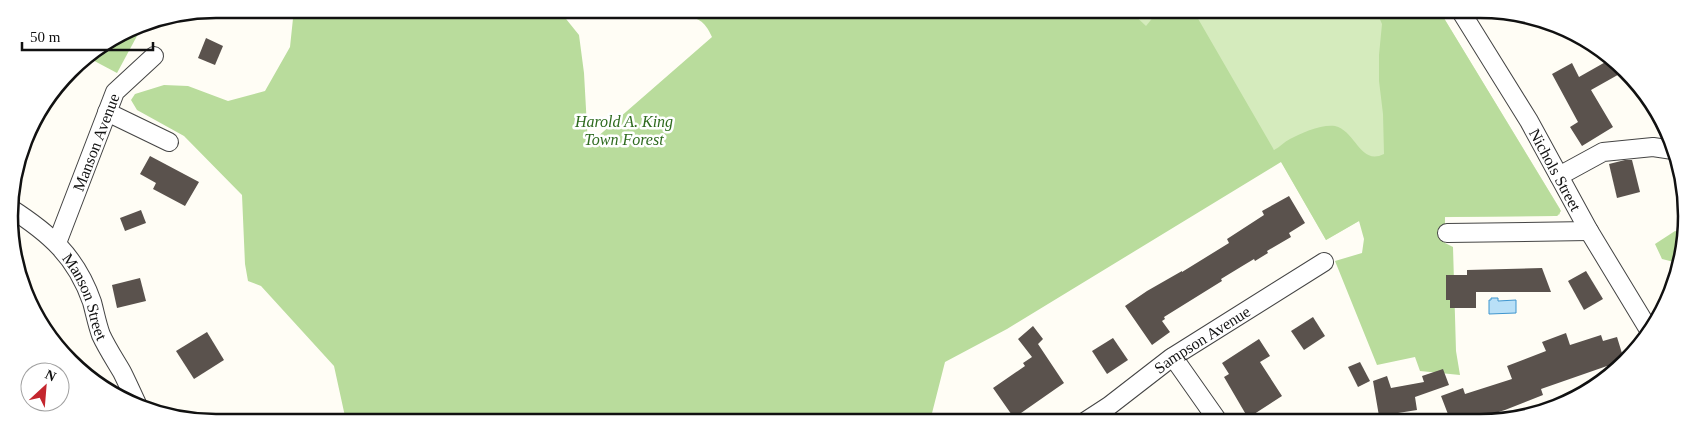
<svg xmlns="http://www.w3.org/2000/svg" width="1695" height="432" font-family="'Times New Roman',serif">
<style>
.green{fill:#d5ebbd}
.forest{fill:#b9dc9c}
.water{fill:#b9e0f7;stroke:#3f96cf}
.building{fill:#5a524d}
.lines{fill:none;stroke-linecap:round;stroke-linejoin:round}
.minor-casing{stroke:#444;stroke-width:20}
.minor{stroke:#fff;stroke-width:18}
.labels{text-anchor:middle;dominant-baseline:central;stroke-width:5;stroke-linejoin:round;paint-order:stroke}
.park-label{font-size:16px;font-style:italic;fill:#2f6b1f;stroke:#fff}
.street-label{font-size:16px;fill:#111;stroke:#fff}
.rim{fill:none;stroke:#111;stroke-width:2.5}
</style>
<rect width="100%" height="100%" fill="#fffdf5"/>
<!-- green -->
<path class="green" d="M1118,10h321l121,199v5l-3,2 -193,2 -38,22 -51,-89z"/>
<!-- forest -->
<g class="forest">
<path d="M294,9h264l21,26 5,38 4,72 124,-108c-16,-37 -38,-6 -62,-28l479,1 17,16 13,-16h34l81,140c6,-3 10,-8 16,-11 11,-6 32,-15 45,-13 21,5 25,40 49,28l-1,-40 -4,-33v-26l3,-31 -4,-9 -8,-5h69l122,201 -4,5 -112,1v26l8,4 3,104 4,24 -40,-4 -5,-14 -38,8 -42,-104 27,-8 2,-14 -5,-18 -33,19 -45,-78 -274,167 -62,33 -15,59h-584l-12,-55 -73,-80 -13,-5 -3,-17 -3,-69 -58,-59 -47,-26 -6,-10 4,-6 29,-9 24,1 40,15 37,-10 25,-44z"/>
<path d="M144,23l-27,50 -32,-17 52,-32z"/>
<path d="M1675,231l9,2v10l-6,20 -16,-4 -7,-15z"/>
</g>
<!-- water -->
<path class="water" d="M1491,298h7v3l18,-1v13l-27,1v-14h2z"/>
<!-- building -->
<g class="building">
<path d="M206,38l17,8 -8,19 -17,-7z"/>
<path d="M1609,60l14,12 -32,18 22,37 -31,19 -12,-19 8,-5 -26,-48 20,-11 7,14z"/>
<path d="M150,156l49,26 -14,24 -32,-17 3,-6 -16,-9z"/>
<path d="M1625,160h7l8,32 -23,6 -8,-34z"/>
<path d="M1289,196l16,27 -16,10 2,4 -24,14 1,2 -13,8 -1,-2 -10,6 -23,14 1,2 -58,36 1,2 -3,2 8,11 -18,13 -27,-39 22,-15 35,-20v1l47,-29 -2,-4 37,-24 -2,-4z"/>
<path d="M141,210l5,13 -21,8 -5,-13z"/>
<path d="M1542,268l9,24h-75v16h-26v-8h-4v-25h21v-5z"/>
<path d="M1586,271l17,28 -19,11 -16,-29z"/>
<path d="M140,278l6,23 -29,7 -5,-23z"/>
<path d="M1313,317l12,19 -21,14 -13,-19z"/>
<path d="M1033,326l10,13 -5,5 26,39 -50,35 -21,-30 32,-22 -2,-3 9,-6 -14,-18z"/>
<path d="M207,332l17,28 -30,19 -18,-28z"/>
<path d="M1566,333l4,12 31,-10 2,6 14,-4 8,26 -17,7 -1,-4 -66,23 2,6 -38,15 -23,7 -2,-4 -23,9h-6l-10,-26 22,-8 2,6 47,-15 -5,-13 39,-15 -4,-9z"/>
<path d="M1113,338l15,22 -21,14 -15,-23z"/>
<path d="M1259,339l11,17 -10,6 22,34 -34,22 -24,-41 5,-3 -7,-11z"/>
<path d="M1360,362l10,19 -12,6 -10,-20z"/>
<path d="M1443,369l6,16 -34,12 2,13 -38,6 -6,-35 14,-5 4,12 33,-6 -2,-6z"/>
</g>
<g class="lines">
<!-- minor casing -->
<g class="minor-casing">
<g id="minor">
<path id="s1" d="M1460,10l69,111 60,110 60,99"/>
<path d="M107,112l62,30"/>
<path d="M1559,176l44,-24 50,-5 20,3"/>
<path id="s2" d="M10,208c39,25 66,48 82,94 3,11 5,22 9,33 6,13 14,25 21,37 5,10 10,21 15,32"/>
<path d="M1447,233l142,-2"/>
<path id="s3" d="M57,243l58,-151 39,-36"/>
<path d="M1173,357l45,64"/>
<path id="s4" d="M1086,421l23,-15 62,-48 153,-96"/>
</g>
</g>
<!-- minor -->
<use href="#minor" class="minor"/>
</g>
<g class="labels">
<!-- park labels -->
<g class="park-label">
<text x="624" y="121">Harold A. King<tspan x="624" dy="18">Town Forest</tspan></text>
</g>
<!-- street labels -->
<g class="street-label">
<text stroke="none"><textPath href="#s3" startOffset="108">Manson Avenue</textPath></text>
<text stroke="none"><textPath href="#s1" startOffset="186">Nichols Street</textPath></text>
<text stroke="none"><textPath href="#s2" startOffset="120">Manson Street</textPath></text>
<text stroke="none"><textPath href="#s4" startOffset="142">Sampson Avenue</textPath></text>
</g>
</g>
<!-- crop -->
<path d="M0 0H1695V432H0ZM216 18H1480A198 198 0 0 1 1678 216V216A198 198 0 0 1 1480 414H216A198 198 0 0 1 18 216V216A198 198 0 0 1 216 18Z" fill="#fff" fill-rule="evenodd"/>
<path class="rim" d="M216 18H1480A198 198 0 0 1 1678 216V216A198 198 0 0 1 1480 414H216A198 198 0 0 1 18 216V216A198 198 0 0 1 216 18Z"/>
<!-- north arrow -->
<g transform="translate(45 387) rotate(26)"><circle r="24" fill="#ffffff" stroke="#a0a0a0"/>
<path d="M0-4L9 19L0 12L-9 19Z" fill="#c4262e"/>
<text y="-8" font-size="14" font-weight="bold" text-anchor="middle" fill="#111111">N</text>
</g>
<!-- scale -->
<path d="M22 42v8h131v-8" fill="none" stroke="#111111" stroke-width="2.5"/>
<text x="30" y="42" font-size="15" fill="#111111" stroke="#ffffff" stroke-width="4" paint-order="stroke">50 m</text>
</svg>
